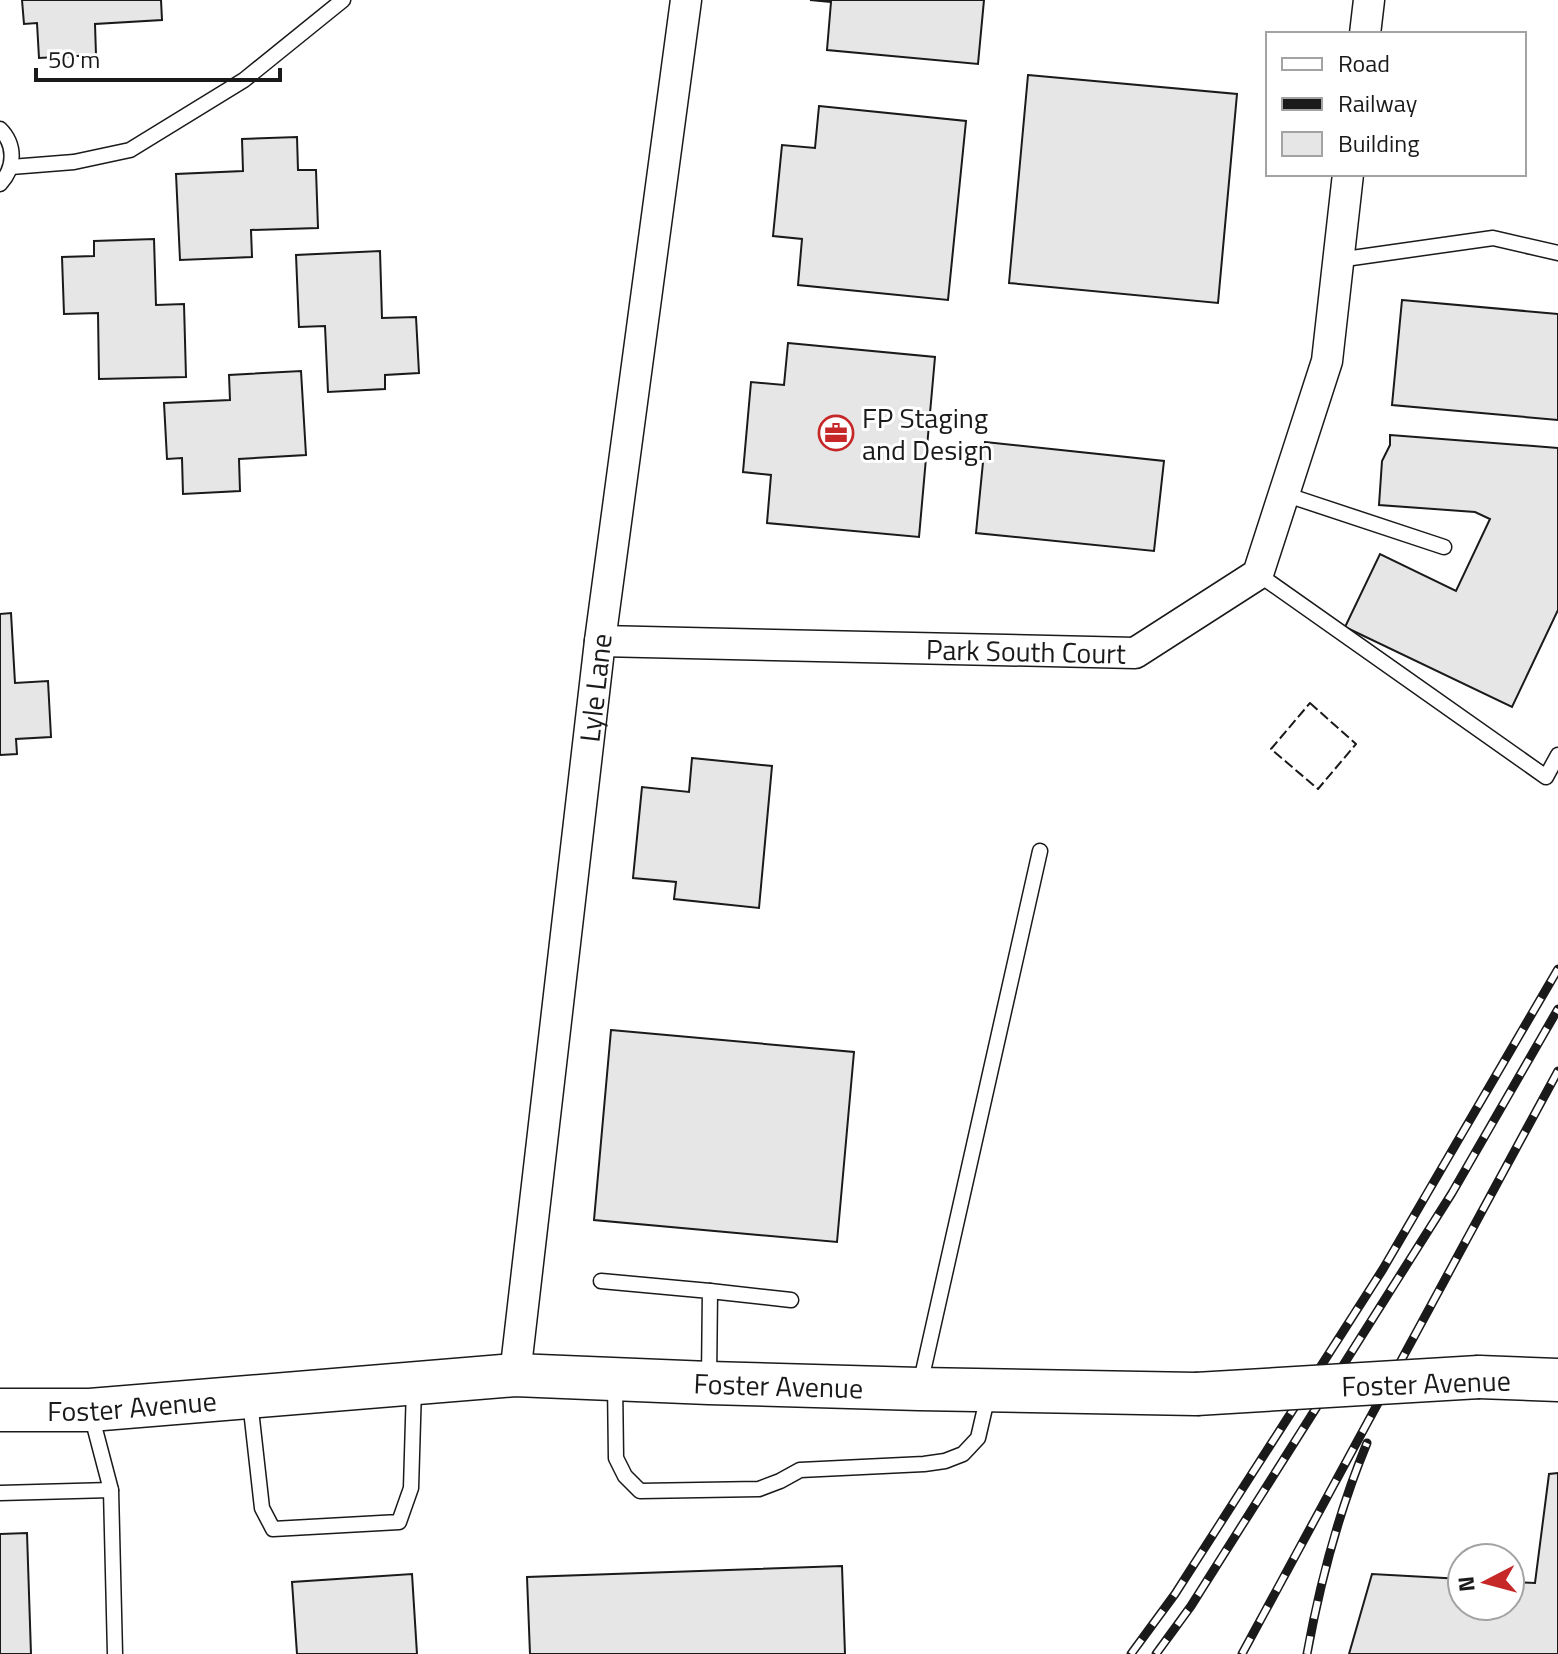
<svg xmlns="http://www.w3.org/2000/svg" width="1558" height="1654" font-family="'Titillium Web',sans-serif">
<style>
.building{fill:#e6e6e6;stroke:#1a1a1a;stroke-width:2}
.lines{fill:none;stroke-linecap:round;stroke-linejoin:round}
.service-casing{stroke:#1a1a1a;stroke-width:17}
.minor-casing{stroke:#1a1a1a;stroke-width:33}
.secondary-casing{stroke:#1a1a1a;stroke-width:45}
.service{stroke:#fff;stroke-width:14}
.minor{stroke:#fff;stroke-width:30}
.secondary{stroke:#fff;stroke-width:42}
.rail-casing{stroke:#1a1a1a;stroke-width:9}
.rail{stroke:#fff;stroke-width:6;stroke-dasharray:18;stroke-linecap:butt}
.secondary-bridge-casing{stroke:#1a1a1a;stroke-width:45;stroke-linecap:butt}
.secondary-bridge{stroke:#fff;stroke-width:42}
.fence{stroke:#1a1a1a;stroke-width:2;stroke-dasharray:10 4;stroke-linecap:butt}
.labels{text-anchor:middle;dominant-baseline:central;stroke-width:6;stroke-linejoin:round;paint-order:stroke}
.poi-label{font-size:28px;fill:#1a1a1a;stroke:#fff;text-anchor:start}
.street-label{font-size:28px;fill:#1a1a1a;stroke:#fff}
</style>
<rect width="100%" height="100%" fill="#fff"/>
<!-- building -->
<g class="building">
<path d="M22,0h139l1,20 -67,4 1,31 -57,3 -2,-35 -13,1z"/>
<path d="M810,0h174l-6,64 -151,-14 4,-48z"/>
<path d="M1028,75l209,19 -19,209 -209,-20z"/>
<path d="M819,106l147,15 -18,179 -150,-15 4,-46 -29,-3 9,-91 33,3z"/>
<path d="M297,137l1,33h18l2,58 -67,2 1,27 -72,3 -4,-86 67,-3 -1,-32z"/>
<path d="M154,239l2,66 28,-1 2,73 -87,2 -1,-66 -34,1 -2,-57 32,-1v-15z"/>
<path d="M380,251l2,67 34,-1 3,56 -34,2v14l-57,3 -3,-66 -26,1 -3,-72z"/>
<path d="M1402,300l156,14v106l-166,-15z"/>
<path d="M788,343l147,14 -16,180 -152,-14 4,-48 -28,-3 8,-90 33,3z"/>
<path d="M301,371l5,84 -67,4 1,32 -57,3 -1,-36 -15,1 -3,-56 66,-3 -1,-25z"/>
<path d="M1390,435l168,13v162l-46,97 -167,-80 35,-73 76,37 34,-72 -15,-7 -96,-7 3,-44 8,-16z"/>
<path d="M985,442l179,19 -10,90 -178,-18z"/>
<path d="M11,613l4,70 33,-2 3,56 -35,2 1,15 -17,1v-141z"/>
<path d="M692,758l80,8 -13,142 -85,-9 2,-17 -43,-4 9,-91 47,5z"/>
<path d="M611,1030l243,22 -17,190 -243,-22z"/>
<path d="M1558,1473v181h-209l23,-80 90,5v27h48v-24l25,1 14,-109z"/>
<path d="M27,1533l4,121h-31v-120z"/>
<path d="M842,1566l3,88h-315l-3,-77z"/>
<path d="M412,1574l5,80h-120l-5,-72z"/>
</g>
<g class="lines">
<!-- service casing -->
<g class="service-casing">
<g id="service">
<path d="M0,129c16,16 15,39 0,55"/>
<path d="M11,167l63,-5 56,-12 114,-70 99,-80"/>
<path d="M1338,260l155,-22 65,15"/>
<path d="M1284,494l160,53"/>
<path d="M1258,574l288,203 12,-22"/>
<path d="M601,1281l109,10 -1,88"/>
<path d="M710,1291l81,9"/>
<path d="M615,1383l1,75 9,18 15,15 119,-2 21,-8 20,-11 124,-6 21,-3 18,-7 15,-16 10,-43"/>
<path d="M920,1385l120,-534"/>
<path d="M250,1401l12,107 11,21 126,-7 12,-34 3,-101"/>
<path d="M91,1414l20,76"/>
<path d="M0,1493l111,-3 4,164"/>
</g>
</g>
<!-- minor casing -->
<g class="minor-casing">
<g id="minor">
<path d="M1365,34l4,-34"/>
<path id="s1" d="M600,641l535,12 123,-79 69,-213 21,-187"/>
<path id="s2" d="M515,1375l85,-734 86,-641"/>
</g>
</g>
<!-- secondary casing -->
<g class="secondary-casing">
<g id="secondary">
<path d="M1479,1377l79,3"/>
<path id="s3" d="M0,1410h90l425,-35 194,8 210,6 277,5"/>
</g>
</g>
<!-- service -->
<use href="#service" class="service"/>
<!-- minor -->
<use href="#minor" class="minor"/>
<!-- secondary -->
<use href="#secondary" class="secondary"/>
<!-- rail casing -->
<g class="rail-casing">
<g id="rail">
<path d="M1131,1654l44,-60 208,-325 175,-300"/>
<path d="M1156,1654l35,-48 261,-413 106,-184"/>
<path d="M1242,1654l316,-583"/>
<path d="M1307,1654c13,-72 32,-143 60,-211"/>
</g>
</g>
<!-- rail -->
<use href="#rail" class="rail"/>
<!-- secondary-bridge casing -->
<g class="secondary-bridge-casing">
<path id="secondary-bridge" d="M1196,1394l283,-17"/>
</g>
<!-- secondary-bridge -->
<use href="#secondary-bridge" class="secondary-bridge"/>
<!-- fence -->
<path class="fence" d="M1310,703l46,41 -38,45 -47,-40z"/>
</g>
<!-- icons -->
<defs>
<g id="office-ring" transform="scale(1.8)"><circle r="9.5" fill="#fff" stroke="#c62828" stroke-width="1.5"/><path d="M-6-3h4V-5.5h4V-3h4V5H-6ZM-1-4.5V-3h2v-1.5ZM-6 0V1H6V0Z" fill="#c62828"/></g>
</defs>
<g fill-rule="evenodd">
<use href="#office-ring" x="836" y="433"/>
</g>
<g class="labels">
<!-- poi labels -->
<g class="poi-label">
<text x="862" y="417">FP Staging<tspan x="862" dy="32">and Design</tspan></text>
</g>
<!-- street labels -->
<g class="street-label">
<text stroke="none"><textPath href="#s1" startOffset="426">Park South Court</textPath></text>
<text stroke="none"><textPath href="#s2" startOffset="692">Lyle Lane</textPath></text>
<text transform="translate(1426 1383) rotate(-2)">Foster Avenue</text>
<text stroke="none"><textPath href="#s3" startOffset="780">Foster Avenue</textPath></text>
<text stroke="none"><textPath href="#s3" startOffset="132">Foster Avenue</textPath></text>
</g>
</g>
<!-- legend -->
<rect x="1266" y="32" width="260" height="144" fill="#ffffff" stroke="#a3a3a3" stroke-width="2"/>
<rect x="1282" y="58" width="40" height="12" fill="#ffffff" stroke="#a3a3a3" stroke-width="2"/>
<text x="1338" y="72" font-size="24" fill="#1a1a1a">Road</text>
<rect x="1282" y="98" width="40" height="12" fill="#1a1a1a" stroke="#a3a3a3" stroke-width="2"/>
<text x="1338" y="112" font-size="24" fill="#1a1a1a">Railway</text>
<rect x="1282" y="132" width="40" height="24" fill="#e6e6e6" stroke="#a3a3a3" stroke-width="2"/>
<text x="1338" y="152" font-size="24" fill="#1a1a1a">Building</text>
<!-- north arrow -->
<g transform="translate(1486 1582) rotate(264)"><circle r="38" fill="#ffffff" stroke="#a3a3a3" stroke-width="2"/>
<path d="M0-6L14 30L0 20L-14 30Z" fill="#c62828"/>
<text y="-12" font-size="22" font-weight="bold" text-anchor="middle" fill="#1a1a1a">N</text>
</g>
<!-- scale -->
<path d="M36 68v12h244v-12" fill="none" stroke="#1a1a1a" stroke-width="4"/>
<text x="48" y="68" font-size="24" fill="#1a1a1a" stroke="#ffffff" stroke-width="6" paint-order="stroke">50 m</text>
</svg>
